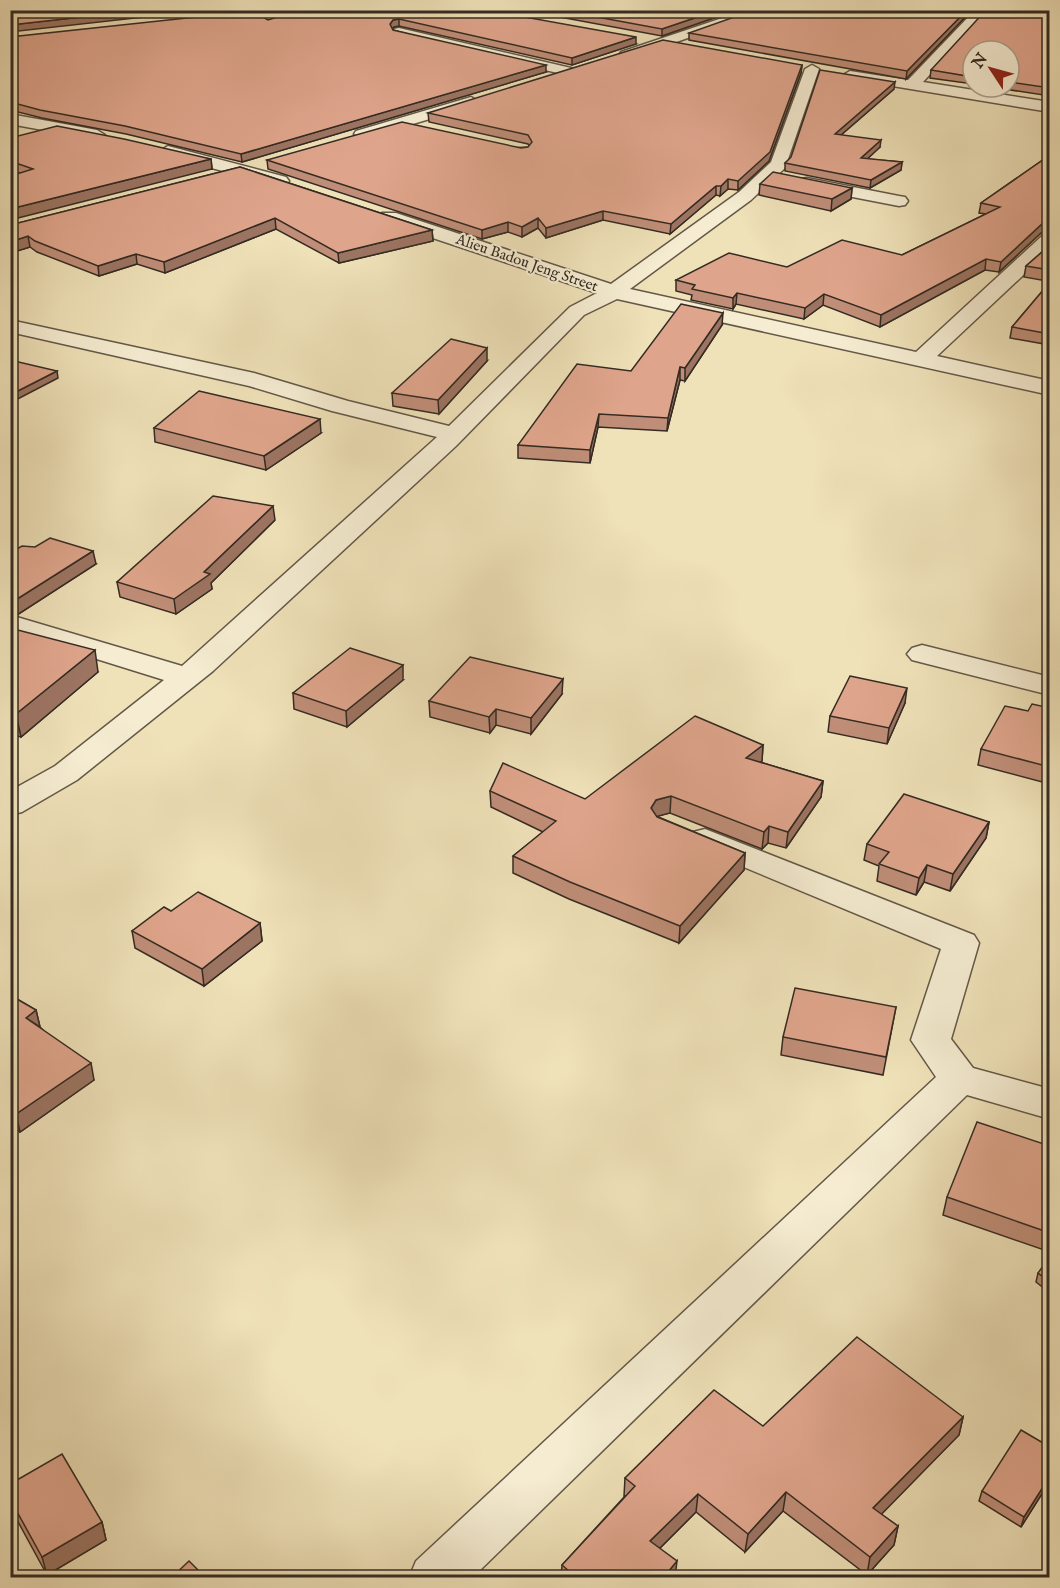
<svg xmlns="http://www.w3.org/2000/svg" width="1060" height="1588" font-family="'IM FELL English',serif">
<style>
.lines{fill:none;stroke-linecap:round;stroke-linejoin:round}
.street-casing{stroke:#635848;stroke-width:3}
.street{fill:#f5ecd1;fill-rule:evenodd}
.wall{fill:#c08e78;stroke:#342b22;stroke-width:1.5}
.shaded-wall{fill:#9c7462;stroke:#342b22;stroke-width:1.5}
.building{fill:#dfa58c;stroke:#342b22;stroke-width:1.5}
.labels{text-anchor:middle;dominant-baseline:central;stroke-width:4.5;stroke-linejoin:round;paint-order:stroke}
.far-street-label{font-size:15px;fill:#342b22;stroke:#f5ecd1}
</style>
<rect width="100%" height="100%" fill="#efe1b8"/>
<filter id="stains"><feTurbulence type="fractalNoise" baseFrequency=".00333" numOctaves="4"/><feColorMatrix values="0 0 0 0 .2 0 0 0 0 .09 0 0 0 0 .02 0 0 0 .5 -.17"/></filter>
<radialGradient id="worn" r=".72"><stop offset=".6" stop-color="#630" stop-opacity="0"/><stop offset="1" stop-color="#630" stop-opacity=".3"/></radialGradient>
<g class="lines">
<!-- street casing -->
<g class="street-casing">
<g id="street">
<path d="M230,10h43l-6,4 -57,7 -7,-4 7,-4z"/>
<path d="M746,10h21l-136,48 -5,1 -7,-4 2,-3z"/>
<path d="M975,10h14l-66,72 127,20v10l-200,-33 -7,-4 7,-4 58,9z"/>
<path d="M399,28l172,40 7,4 -7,4 -177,-41 -2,-3 2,-3z"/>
<path d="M812,65l7,4 -34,99 -34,32 -121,89 286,63 127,-117 7,-2v17l-113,106 113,25v14l-433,-96 -33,16 -128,131 -243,225 -136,109 -55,32 -12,3v-24l45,-25 109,-86 -154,-48v-17l172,51 255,-229 -105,-26 -83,-25 -239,-54v-12l244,53 94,28 101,25 121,-119 27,-14 -215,-72 -2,-4 2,-4h14l215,71 128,-92 32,-30 34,-93z"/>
<path d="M471,97l8,5 -2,3 -115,34 -8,-5 2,-3z"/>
<path d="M10,114l87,16 8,5 -8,5 -87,-16z"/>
<path d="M168,146l118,31 3,4 -3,4 -6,1 -118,-31 -2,-4z"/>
<path d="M807,178l92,18 6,1 3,4 -3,4 -6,1 -98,-19 -3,-4 3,-4z"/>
<path d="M922,645l128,32v18l-138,-35 -5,-6 5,-6z"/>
<path d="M705,829l269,106 5,8 -28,96 22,29 77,21v30l-83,-24 -495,483h-63l7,-17 520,-484 -25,-37 30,-91 -248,-103 -5,-7 5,-7z"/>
</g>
</g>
<!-- street -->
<use href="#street" class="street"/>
</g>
<!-- wall -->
<g class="wall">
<path d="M486,10l150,34 -64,21 -173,-39 -5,1 -2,1 1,2 153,42 -304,90 -116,-28 -84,-16 -32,-8v-73l258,-17z"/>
<path d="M522,10h215l-75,26z"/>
<path d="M972,10l-66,69 -217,-39v-7z"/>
<path d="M1050,10v86l-59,-9h18v-36h-36v33l-43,-6 1,-8z"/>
<path d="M802,65l-1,8 -32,88 -31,29 -10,-1 -8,7 -4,-1 -46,39 -67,-14 -57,18 -8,-10 -16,9 -14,-5 -26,7 -214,-70 -1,-9 261,-13 1,-1 -1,-2 -99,-22 -1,-9z"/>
<path d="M894,89l-53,46 39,12 -13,12 35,3 -1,8 -31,18 -85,-17v-8z"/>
<path d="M10,138l201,21 1,10 -194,4 -8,-3z"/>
<path d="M1050,155v76l-9,2 -42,39 -14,-2 -105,57 -57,-22 -19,14 -68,-15 -3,5 -42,-9 1,-5 -16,-4v-11l226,-25 84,-41 -7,-1 2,-10z"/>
<path d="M240,167l192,63 1,11 -94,22 -63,-34 -111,44 -28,-9 -38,12 -62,-24 -7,-5 -20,6v-28z"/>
<path d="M760,184l92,4 -1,11 -20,12 -72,-16z"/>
<path d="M1050,245v36h-3l-23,-4 2,-11z"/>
<path d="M1050,282v63l-40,-7 2,-11z"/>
<path d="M722,325l-37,56 -5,-1 -13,51 -69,-4 -8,36 -72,-5v-13l113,-74z"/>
<path d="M487,361l-48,53 -46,-8 -1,-13z"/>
<path d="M154,428l167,5 -55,37 -111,-28z"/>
<path d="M275,520l-64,63 1,6 -36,25 -56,-17 -3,-15z"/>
<path d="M10,553l86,11 -79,51 -7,-1z"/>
<path d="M10,628l88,44 -77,65 -11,-3z"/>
<path d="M403,680l-56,47 -53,-18 -1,-16z"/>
<path d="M562,694l-31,40 -35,-9 -6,8 -60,-16 -1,-16z"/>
<path d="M905,703l-18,41 -59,-12 2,-16z"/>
<path d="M1050,708v76l-72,-19 3,-16 47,-38z"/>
<path d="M763,745l-1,16 -2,1 63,19 -2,16 -35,51 -18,-5 -6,6 -92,-36 -14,3 89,37 -1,17 -65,73 -110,-44 -56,-26v-17l30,-24 -52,-25 -1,-16 95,8z"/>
<path d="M989,822l-3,16 -36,53 -26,-9 -8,13 -39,-14 2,-15 -15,-6 3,-16z"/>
<path d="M171,911l89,12 2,18 -58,45 -69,-38 -3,-17z"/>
<path d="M10,995l26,15 4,17 54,53 -74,52 -10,-8z"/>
<path d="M896,1007l-13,68 -102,-20 2,-18z"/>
<path d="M1050,1146v106l-107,-37 4,-18z"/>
<path d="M1050,1268v25l-14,-11 2,-9z"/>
<path d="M963,1417l-4,18 -78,79 17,12 -4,19 -27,30 -84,-64 -38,41 -49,-40 -36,36 15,30h-114l1,-13 63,-69h-1l1,-18z"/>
<path d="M1050,1447v34l-29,46 -42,-26 3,-10z"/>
<path d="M10,1484l92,38 4,18 -59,35 -37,-68z"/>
</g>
<!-- shaded-wall -->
<g class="shaded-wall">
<path d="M145,10h62l-197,22v-7z"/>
<path d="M718,10h19l-75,26v-7z"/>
<path d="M967,10h5l-66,69 1,-8z"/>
<path d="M399,19v7l-5,1 -4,4v-7l3,-4z"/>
<path d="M636,37v7l-64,21v-7z"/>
<path d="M546,65v7l-304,90 -1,-8z"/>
<path d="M802,65l-1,8 -32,88 -31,29v-9z"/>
<path d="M895,82l-1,7 -60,52 1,-7z"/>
<path d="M881,140l-1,7 -20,19 1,-8z"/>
<path d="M211,159l1,10 -202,51v-11z"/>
<path d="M902,162l-1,8 -31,18 1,-8z"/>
<path d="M728,179v10l-8,7 1,-10z"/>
<path d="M716,186v9l-46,39 1,-10z"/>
<path d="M852,188l-1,11 -20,12 1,-12z"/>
<path d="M603,211v9l-57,18v-10z"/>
<path d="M275,218l1,11 -111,44 -1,-11z"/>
<path d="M538,218v10l-16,9v-10z"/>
<path d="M1050,221l-1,10 -8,2 -42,39 2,-10 42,-39z"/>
<path d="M508,222v10l-26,7v-9z"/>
<path d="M432,230l1,11 -94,22 -1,-10z"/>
<path d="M28,236l2,11 -19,6 -1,-11z"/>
<path d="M136,254l1,10 -38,12 -1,-10z"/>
<path d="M986,259l-1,11 -105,57 1,-12z"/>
<path d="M1050,270v11h-3l2,-10z"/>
<path d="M737,293l-1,11 -3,5v-11z"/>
<path d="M824,294l-1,11 -19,14 1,-11z"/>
<path d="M723,313l-1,12 -37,56v-13z"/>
<path d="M487,348v13l-48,53 -1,-14z"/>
<path d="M680,367v13l-13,51 1,-13z"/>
<path d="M57,371l1,7 -48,25v-8z"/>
<path d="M599,414l-1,13 -8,36v-13z"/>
<path d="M320,419l1,14 -55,37 -2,-14z"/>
<path d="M273,506l2,14 -64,63 1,6 -36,25 -2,-15 30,-27z"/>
<path d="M93,551l3,13 -79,51 -3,-14z"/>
<path d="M95,650l3,22 -77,65 -5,-23z"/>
<path d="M403,665v15l-56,47 -1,-16z"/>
<path d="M563,679l-1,15 -31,40v-16z"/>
<path d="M907,688l-2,15 -18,41 2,-16z"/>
<path d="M496,709v16l-6,8 -1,-16z"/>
<path d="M763,745l-1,16 -17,14 1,-17z"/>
<path d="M823,781l-2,16 -35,51 2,-16z"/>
<path d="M671,796l-1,17 -15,4 -4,-9 5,-8z"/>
<path d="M989,822l-3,16 -36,53 3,-17z"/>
<path d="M769,826l-1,17 -6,6 2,-17z"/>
<path d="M745,853l-1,17 -65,73 1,-17z"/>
<path d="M927,865l-3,17 -8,13 3,-17z"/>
<path d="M260,923l2,18 -58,45 -2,-17z"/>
<path d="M36,1010l4,17 -14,-9z"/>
<path d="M91,1063l3,17 -74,52 -4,-18z"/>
<path d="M963,1417l-4,18 -89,91 3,-18z"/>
<path d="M1050,1476v5l-29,46 3,-10z"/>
<path d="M786,1492l-3,19 -38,41 3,-18z"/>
<path d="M698,1494l-2,18 -47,47 1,-18z"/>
<path d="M102,1522l4,18 -59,35 -5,-18z"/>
<path d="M898,1526l-4,19 -27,30 3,-18z"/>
<path d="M677,1561l-2,17h-12z"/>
</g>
<!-- building -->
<g class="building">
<path d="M10,10h135l-135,15z"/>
<path d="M301,10h185l150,27 -64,21 -173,-39 -6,1 -3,4 3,6 153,35 -305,89 -116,-28 -85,-16 -30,-8v-65l242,-26 16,9z"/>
<path d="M559,10h159l-56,19z"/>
<path d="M754,10h213l-60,61 -218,-38z"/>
<path d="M986,10h64v78l-41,-6v-31h-36v26l-42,-7z"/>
<path d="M663,40l139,25 -32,87 -32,29 -10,-2 -7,7h-5l-45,38 -68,-13 -57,17 -8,-10 -16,9 -14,-5 -26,8 -215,-70 135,-38 119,26 7,-1 4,-5 -4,-7 -100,-22z"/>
<path d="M820,70l75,12 -60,52 46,6 -20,18 41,4 -31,18 -86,-17 6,-6z"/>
<path d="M57,126l67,13 87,20 -201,50v-33l23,-7 -23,-8v-23z"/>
<path d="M1050,155v66l-7,2 -42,39 -15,-3 -105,56 -57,-21 -19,14 -68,-15 -4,5 -41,-9 3,-4 -19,-5 53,-27 58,14 55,-27 60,15 98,-48 -19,-4z"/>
<path d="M240,167l192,63 -94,23 -63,-35 -111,44 -28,-8 -38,12 -63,-25 -7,-5 -18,6v-17z"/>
<path d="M773,172l79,16 -20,11 -72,-15z"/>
<path d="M1050,245v25l-24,-4z"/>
<path d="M1050,282v52l-38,-7z"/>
<path d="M681,304l42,9 -38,55 -5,-1 -12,51 -69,-4 -9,36 -72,-5 59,-81 54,7z"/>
<path d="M451,339l36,9 -49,52 -46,-7z"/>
<path d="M10,360l47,11 -47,24z"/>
<path d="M199,391l121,28 -56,37 -110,-28z"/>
<path d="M213,496l60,10 -69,66 6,2 -36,25 -57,-17z"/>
<path d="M50,538l43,13 -79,50 -4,-1v-47l12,-7 13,1z"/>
<path d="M10,628l85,22 -79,64 -6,-1z"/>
<path d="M350,648l53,17 -57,46 -53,-18z"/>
<path d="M470,657l93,22 -32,39 -35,-9 -7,8 -60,-16z"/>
<path d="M850,676l57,12 -18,40 -59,-12z"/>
<path d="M1032,704l18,4v59l-69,-18 24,-43 23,5z"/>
<path d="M695,716l68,29 -17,13 77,23 -35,51 -19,-6 -5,6 -93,-36 -15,4 -5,8 6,9 88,36 -65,73 -110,-44 -57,-26 43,-35 -66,-30 13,-28 82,36z"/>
<path d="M904,794l85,28 -36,52 -26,-9 -8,13 -40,-14 10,-12 -22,-8z"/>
<path d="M198,892l62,31 -58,46 -70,-38 32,-24 7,4z"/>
<path d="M795,988l101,19 -10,50 -103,-20z"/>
<path d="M10,995l26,15 -10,8 65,45 -75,51 -6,-4z"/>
<path d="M977,1122l73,24v87l-103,-36z"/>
<path d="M1043,1266l7,2v14l-12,-9z"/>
<path d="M857,1337l106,80 -90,91 25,18 -28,31 -84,-65 -38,42 -50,-40 -48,47 27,20 -14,17h-86l-15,-13 73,-79 -10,-8 89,-88 49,36z"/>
<path d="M1021,1430l29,17v29l-26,41 -42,-26z"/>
<path d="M62,1454l40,68 -60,35 -32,-58v-15z"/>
<path d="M189,1561l17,17h-35z"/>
</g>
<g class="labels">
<!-- far-street labels -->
<g class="far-street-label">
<text transform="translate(527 263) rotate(19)">Alieu Badou Jeng Street</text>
</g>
</g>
<!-- margin -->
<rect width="1060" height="1588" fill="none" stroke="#efe1b8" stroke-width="36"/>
<rect x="12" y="12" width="1036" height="1564" fill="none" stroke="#342b22" stroke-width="3"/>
<rect x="18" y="18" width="1024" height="1552" fill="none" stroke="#342b22" stroke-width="1.5"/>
<!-- north arrow -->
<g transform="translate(991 69) rotate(306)"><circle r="28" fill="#f5ecd1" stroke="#a89f8b" stroke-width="1.5"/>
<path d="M0-4.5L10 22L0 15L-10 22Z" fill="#8f2418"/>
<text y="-9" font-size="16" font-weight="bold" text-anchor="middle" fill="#342b22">N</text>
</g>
<rect width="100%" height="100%" filter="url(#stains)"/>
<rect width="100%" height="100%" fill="url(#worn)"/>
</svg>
